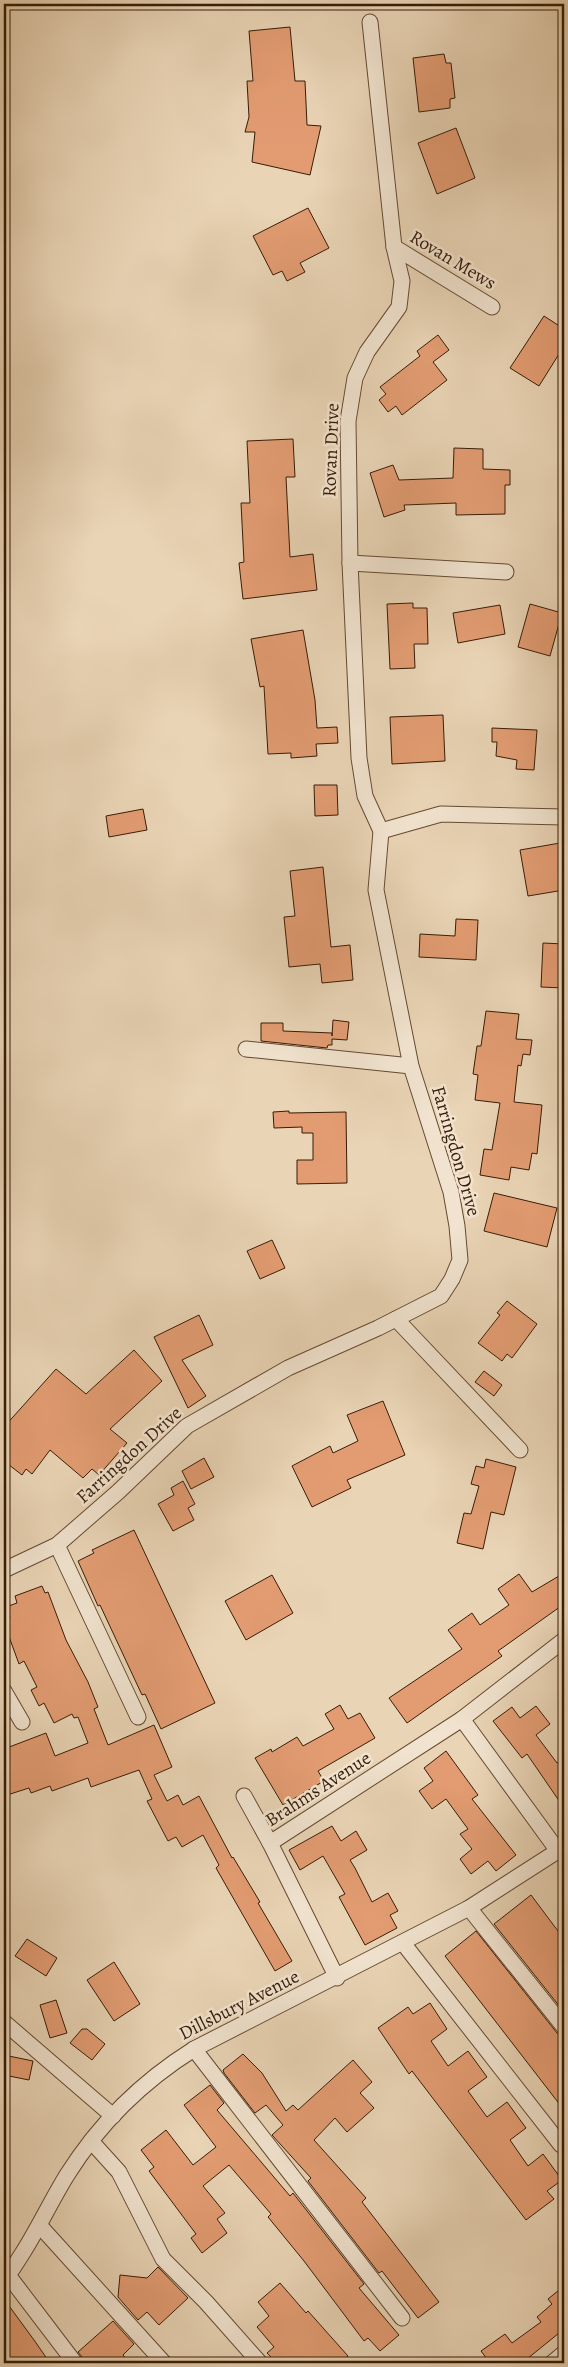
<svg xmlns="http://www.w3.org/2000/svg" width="568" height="2367" font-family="Alegreya,serif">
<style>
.building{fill:#e39c72;stroke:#371c07}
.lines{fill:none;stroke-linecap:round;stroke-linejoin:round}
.street-casing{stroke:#644a32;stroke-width:17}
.street{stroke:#f1e3cf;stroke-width:15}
.labels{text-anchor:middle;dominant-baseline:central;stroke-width:5;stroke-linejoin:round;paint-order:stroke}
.street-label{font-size:19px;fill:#371c07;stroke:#f1e3cf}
</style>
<rect width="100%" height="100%" fill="#e9d4b5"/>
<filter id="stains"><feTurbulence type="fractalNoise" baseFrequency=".004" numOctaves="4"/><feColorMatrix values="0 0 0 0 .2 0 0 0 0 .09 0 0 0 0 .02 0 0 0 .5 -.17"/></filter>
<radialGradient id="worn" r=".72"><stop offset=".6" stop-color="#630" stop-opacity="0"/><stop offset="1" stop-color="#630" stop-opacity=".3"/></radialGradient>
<!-- building -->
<g class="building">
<path d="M290,27l5,54h10l2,44 14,1 -11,49 -58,-13 3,-30h-10l4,-15 -2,-36h6l-4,-50z"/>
<path d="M444,54l2,9h5l4,35 -5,1v9l-31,4 -6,-54z"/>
<path d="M456,128l19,50 -38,16 -19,-51z"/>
<path d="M308,208l21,40 -29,15 5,9 -18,9 -5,-10 -9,4 -20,-39z"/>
<path d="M544,316l20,13v17l-25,40 -29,-18z"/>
<path d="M438,335l11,15 -16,12 14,18 -45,35 -6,-9 -8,6 -9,-12 7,-6 -6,-7 40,-31 -3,-5z"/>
<path d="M293,439l2,38h-9l4,80 23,-3 4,36 -74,9 -4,-36 5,-1 -3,-59h9l-3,-62z"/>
<path d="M454,448l29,1v20l27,1v15h-5v29l-49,1v-12l-52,2 1,5 -21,7 -14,-44 23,-8 6,15 54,-2z"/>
<path d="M413,603v5h14l1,36h-14l1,24 -25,1 -3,-65z"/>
<path d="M530,604l32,9 -12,43 -32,-9z"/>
<path d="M500,605l5,29 -47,9 -5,-30z"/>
<path d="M303,630l12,70 2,28 20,-1 1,16 -22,1 1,12 -26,2v-5l-23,1 -4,-68 -4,1 -9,-48z"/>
<path d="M443,715l2,46 -53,3 -2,-47z"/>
<path d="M492,728l45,2 -3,40 -18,-1 1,-9 -21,-4 1,-14h-5z"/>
<path d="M314,785h23l1,30 -23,1z"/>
<path d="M143,809l4,21 -38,7 -3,-21z"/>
<path d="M560,843l4,25v22l-36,6 -8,-46z"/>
<path d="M323,867l8,80 19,-2 3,35 -31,3 -2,-19 -31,3 -5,-50 11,-1 -5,-45z"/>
<path d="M456,919l22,1 -2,40 -57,-3 1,-23 35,2z"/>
<path d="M543,943l21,1v44l-23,-1z"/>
<path d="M486,1011l33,3 -3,25 16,1 -2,15 -7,-1 -2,12 -3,-1 -4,37 28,3 -5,49 -5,-1 -3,17 -18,-3 -2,13 -29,-5 4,-26 8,1 8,-47 -25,-3 3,-25 -5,-1 4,-28h4z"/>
<path d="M333,1020l16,2 -2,18 -15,-1v6h-4l-1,3 -66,-7v-18h22v8l49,2v3z"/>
<path d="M289,1111v2l57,-1 1,71 -50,1v-24h16v-27h-11v-6l-28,1 -1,-16z"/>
<path d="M494,1193l63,15 -10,39 -63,-16z"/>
<path d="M272,1240l13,28 -25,11 -13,-28z"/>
<path d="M507,1301l30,23 -25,34 -5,-4 -5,7 -24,-18 22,-28 -3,-2z"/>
<path d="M199,1315l14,30 -31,15 24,36 -18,12 -34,-71z"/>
<path d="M134,1350l28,31 -52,48 17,14 -28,32 -7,-6 -9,9 -33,-28 -18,24 -6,-5 -4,6 -18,-14v-34l52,-58 30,25z"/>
<path d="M484,1371l18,14 -8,11 -19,-14z"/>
<path d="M383,1401l22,54 -58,25 4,8 -39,19 -20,-41 38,-20 3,7 25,-12 -11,-26z"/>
<path d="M204,1458l10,19 -23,12 -9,-18z"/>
<path d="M486,1459l30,8 -12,48 -13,-3 -8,37 -26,-6 7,-30 7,1 8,-28 -8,-2 5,-18 8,2z"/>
<path d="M183,1481l12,23 -7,4 6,12 -21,11 -15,-27 16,-9 -3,-7z"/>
<path d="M134,1530l81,173 -54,26 -16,-35 -3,1 -42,-90 -2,1 -20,-45 16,-8 -2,-3z"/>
<path d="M564,1573v31l-66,47 4,5 -95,67 -18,-25 73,-49 -14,-19 24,-17 8,12 29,-20 -11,-16 21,-15 13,18z"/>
<path d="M272,1575l21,38 -47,27 -21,-39z"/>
<path d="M42,1586l3,7 3,-1 18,48 22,42 10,25 -4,2 14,36 46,-20 18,42 -18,8 13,26 11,-6 5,10 16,-9 33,62 1,-1 27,45 -2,1 34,58 -17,10 -59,-103 3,-3 -16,-30 -21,12 -6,-10 -8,4 -21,-40 5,-2 -13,-29 -48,17 -3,-9 -36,13 -2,-5 -19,7 -2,-5 -25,8v-47l42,-16 9,23 33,-13 -10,-26 -4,1 -2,-4 -18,9 -10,-20 -5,3 -8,-16 6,-3 -13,-26 -5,3 -15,-41v-4l6,-2 -4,-10 11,-4 -2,-7z"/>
<path d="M340,1705l8,14 12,-6 15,25 -57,33 6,10 -41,24 -28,-47 16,-9 1,3 25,-15 6,9 31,-17 -9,-15z"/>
<path d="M536,1706l14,18 -14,11 21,28 7,-5v50l-37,-54 -5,4 -29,-37 19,-14 8,11z"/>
<path d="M446,1751l32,44 -6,4 44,56 -20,16 -8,-10 -17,13 -11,-15 12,-10 -12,-15 8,-5 -22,-30 -14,10 -13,-18 14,-10 -9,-13z"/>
<path d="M332,1826l9,15 15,-10 11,19 -17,10 5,8 17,34 16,-9 10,18 -8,4 7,13 -32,17 -26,-48 6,-3 -22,-38 -23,14 -11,-20z"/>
<path d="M531,1895l33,44v73l-70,-88z"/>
<path d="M476,1931l81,102 7,3v74l-119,-154z"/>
<path d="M27,1939l30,19 -11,18 -31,-20z"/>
<path d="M114,1962l26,42 -26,17 -27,-41z"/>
<path d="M56,2000l11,33 -17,5 -10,-33z"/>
<path d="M430,2003l17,26 -16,12 17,25 20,-15 19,26 -19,14 19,26 20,-15 19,26 -16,12 18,26 15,-12 19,26 -15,11 7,8 -28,21 -114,-149 -3,3 -31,-46 30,-21 5,7z"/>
<path d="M82,2029h5l18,15 -13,16 -22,-17z"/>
<path d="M243,2054l19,19 24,38 7,-6 5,5 55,-50 19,22 -12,11 14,15 -27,24 -12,-14 -21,22 52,58 -4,4 77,100 -21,16 -36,-47 -3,2 -71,-92 3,-3 -39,-43 11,-10 -17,-20 -11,8 -31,-40 -1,-3z"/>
<path d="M4,2055l29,6 -4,19 -25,-5z"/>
<path d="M210,2085l14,18 -7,7 73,86 3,-3 71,91 -5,4 40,47 -19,16 -12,-13 -4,3 -60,-80 -36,-44 3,-3 -42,-49 -26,21 22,27 -8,6 10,14 -25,20 -11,-15 5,-4 -47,-63 5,-4 -13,-17 25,-20 27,35 23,-18 -32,-42z"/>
<path d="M158,2267l30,31 -29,27 -12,-13 -9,8 -20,-23 2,-22 27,3z"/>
<path d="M280,2283l26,30 2,-2 40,45 -8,7h-63l-10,-10 7,-6 -17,-20 12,-11 -11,-14z"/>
<path d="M564,2286v43l-42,34h-32l-9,-12 24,-17 7,9 29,-21 -4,-5 15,-13 -4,-5z"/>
<path d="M4,2299l30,41 16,23h-46z"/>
<path d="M113,2321l21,23 -11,11 7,8h-43l-9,-11z"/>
</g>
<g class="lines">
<!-- street casing -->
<g class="street-casing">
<g id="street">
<path d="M394,247l98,60"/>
<path d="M350,563l156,9"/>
<path d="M381,831l60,-17 123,3"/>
<path d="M246,1049l165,17"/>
<path d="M396,1319l124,131"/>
<path d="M57,1545l81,172"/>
<path d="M4,1570l53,-25 61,-53 69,-66 101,-58 90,-40 63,-32 11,-17 8,-19 -3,-34 -6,-34 -40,-126 -35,-176 5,-59 -16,-35 -6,-38 -9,-195 -2,-142 7,-43 12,-26 32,-45 3,-26 -8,-34 -24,-225"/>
<path d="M4,1691l18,31"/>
<path d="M462,1719l96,132"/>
<path d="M244,1796l26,47"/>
<path d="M469,1908l95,119"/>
<path d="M403,1943l158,202"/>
<path d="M337,1978l-67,-135 192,-124 102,-79"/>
<path d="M5,2023l108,93"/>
<path d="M194,2049l208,269"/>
<path d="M91,2141l28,31 44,87 43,43 54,61"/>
<path d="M40,2226l124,137"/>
<path d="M8,2275l67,88"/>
<path d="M4,2279c7,-6 12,-16 18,-25 16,-25 29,-53 45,-79 32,-51 76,-94 127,-126l275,-141 95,-61"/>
<path d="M552,2363l12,-10"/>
</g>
</g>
<!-- street -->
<use href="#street" class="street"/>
</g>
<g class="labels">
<!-- street labels -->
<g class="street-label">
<text transform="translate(453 260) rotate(31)">Rovan Mews</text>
<text transform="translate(331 450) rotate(-88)">Rovan Drive</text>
<text transform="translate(456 1151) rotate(74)">Farringdon Drive</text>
<text transform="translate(129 1455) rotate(-42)">Farringdon Drive</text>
<text transform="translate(318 1789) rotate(-33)">Brahms Avenue</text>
<text transform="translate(239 2005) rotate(-27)">Dillsbury Avenue</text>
</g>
</g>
<!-- margin -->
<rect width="568" height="2367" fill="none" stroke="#e9d4b5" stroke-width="20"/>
<rect x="5" y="5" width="558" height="2357" fill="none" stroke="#371c07" stroke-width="2.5"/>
<rect x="10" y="10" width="548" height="2347" fill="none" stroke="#371c07"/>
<rect width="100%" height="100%" filter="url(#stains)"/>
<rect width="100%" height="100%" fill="url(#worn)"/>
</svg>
